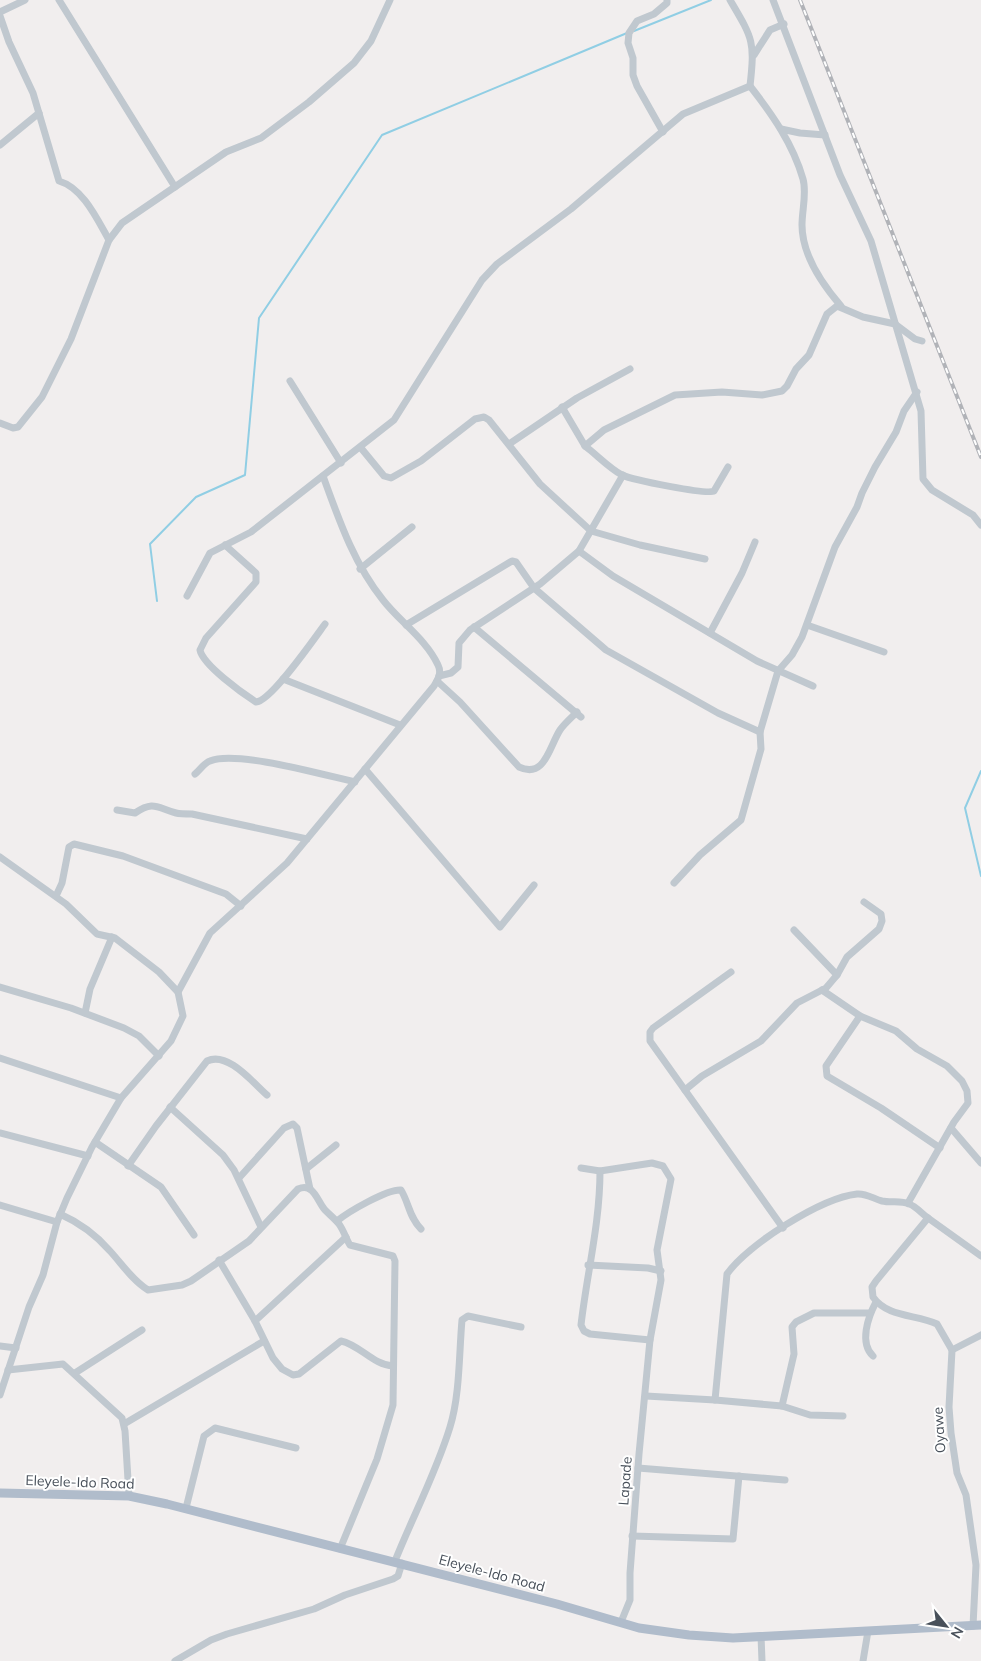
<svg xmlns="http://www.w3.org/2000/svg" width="981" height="1661" font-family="Mulish,sans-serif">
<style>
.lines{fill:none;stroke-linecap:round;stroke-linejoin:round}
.stream{stroke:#90cee4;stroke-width:2}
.minor{stroke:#c0c8cf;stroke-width:7}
.major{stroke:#b0bccb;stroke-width:9}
.rail-casing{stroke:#b1b3b8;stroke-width:4}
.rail{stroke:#fff;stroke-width:2;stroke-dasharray:5.5;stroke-linecap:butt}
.labels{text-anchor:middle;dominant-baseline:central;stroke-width:4;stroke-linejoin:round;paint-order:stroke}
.street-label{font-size:14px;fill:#48505a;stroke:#fff}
</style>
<rect width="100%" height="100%" fill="#f1eeee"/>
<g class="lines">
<!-- stream -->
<g class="stream">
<path d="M634,31l77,-31"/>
<path d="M157,601l-7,-57 46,-47 49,-22 14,-157 123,-183 245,-102"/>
<path d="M981,771l-16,37 16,68"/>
</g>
<!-- minor -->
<g class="minor">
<path d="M59,0l116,187"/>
<path d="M730,0c23,39 25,41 20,86"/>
<path d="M773,0l67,175 31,66 50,170 2,68 9,11 41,25 8,10"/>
<path d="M0,12l25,-12"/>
<path d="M0,16l9,26 24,51 26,88c24,7 38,38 50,59"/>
<path d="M754,55l16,-25 14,-6"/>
<path d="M781,129l19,4 25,2"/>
<path d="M663,132l-26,-46 -4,-11v-17l-5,-15 1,-10 8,-12 17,-7 13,-11v-3"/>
<path d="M0,145l39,-32"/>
<path d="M290,381l51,82"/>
<path d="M562,407l23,39"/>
<path d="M0,423l13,5 5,-1 24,-30 29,-58 38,-99 13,-17 104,-71 35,-14 48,-36 45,-39 17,-22 19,-41"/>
<path d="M509,444l68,-46 53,-29"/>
<path d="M361,448l23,28 7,2 30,-17 54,-42 9,-2 5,3 51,64 51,47 49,14 65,14"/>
<path d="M728,467l-14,24c-7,4 -81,-11 -92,-16 -13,-7 -25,-20 -37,-29l19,-16 71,-35 47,-3 40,3 20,-4 5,-5 9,-17 13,-14 18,-41 10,-8 26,11 32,7 20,15 7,2"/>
<path d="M225,545l31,28v9l-50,56 -6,12c3,15 42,43 56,52 15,-1 58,-63 69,-78"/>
<path d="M579,551l34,25 144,85 56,25"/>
<path d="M360,569l52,-42"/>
<path d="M187,596l23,-43 41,-21 143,-112 88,-140 15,-16 74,-55 112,-95 67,-28c22,28 43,58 53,93 4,14 -1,31 -1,46 0,30 20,59 39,81"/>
<path d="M406,625l106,-64 4,1 18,26 72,62 112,63 42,19"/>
<path d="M807,625l77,27"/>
<path d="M474,627l107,90"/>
<path d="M710,633l32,-60 13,-31"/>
<path d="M439,676l12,-3 7,-6 1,-24 11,-13 70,-46 39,-33 44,-76"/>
<path d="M283,679l117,46"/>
<path d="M437,681l23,21 59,65c26,12 30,-20 41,-37 4,-6 11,-12 17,-18"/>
<path d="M365,769l135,158 34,-42"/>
<path d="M195,774c5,-4 9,-11 15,-13 26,-11 114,14 145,21"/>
<path d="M117,810l18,3c19,-13 22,-5 41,0 4,1 10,1 16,1l115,25"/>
<path d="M0,857l66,47 31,30 18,4 44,34 19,20 5,24 -12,25 -50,57 -29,49 -25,51 -10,24 -14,53 -14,32 -29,88"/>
<path d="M674,883l26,-28 41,-35 20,-71 -1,-17 18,-61 14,-16 10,-18 33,-90 22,-40 5,-14 13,-26 21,-35 8,-21 13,-19"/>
<path d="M56,896l6,-13 7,-36 5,-3 49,12 103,38 15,12"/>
<path d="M794,930l43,45"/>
<path d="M731,972l-78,56 -3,4v9l133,187"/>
<path d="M0,987l71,21 53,20 15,8 20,20"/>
<path d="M822,990l38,26 36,15 21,18 30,17 15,15 5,10 1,12 -14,19 -46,81"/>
<path d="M178,992l32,-59 77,-70 147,-177c4,-7 8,-13 4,-21 -12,-26 -38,-43 -55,-65 -29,-36 -44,-80 -60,-124"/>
<path d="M85,1013l5,-24 22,-52"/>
<path d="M860,1016l-34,50 1,10 54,32 59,40"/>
<path d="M0,1058l121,40"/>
<path d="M685,1090l17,-14 59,-35 36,-38 29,-15 11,-13 10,-18 32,-28 3,-8 -1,-7 -17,-12"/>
<path d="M170,1107l53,48 11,15 27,57"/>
<path d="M951,1128l30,35"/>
<path d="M0,1133l88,23"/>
<path d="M95,1142l66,45 33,48"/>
<path d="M128,1166l28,-40 51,-65c21,-10 46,22 60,34"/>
<path d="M581,1168l19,3 52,-8 11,3 8,13 -14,71 4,30 -11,60 -11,114 -9,119v27l-9,22"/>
<path d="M306,1169l30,-24"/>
<path d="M600,1171c0,52 -13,102 -19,154l3,6 6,3 60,6"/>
<path d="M239,1178l45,-50 9,-4 4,4 13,61"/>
<path d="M0,1205l57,17"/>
<path d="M60,1214c18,8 37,22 50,37 12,13 23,30 38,39l34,-5 9,-4 58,-40 49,-52c16,-7 19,12 27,21 5,5 10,9 14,14 5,7 7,15 11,21l43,11 2,5 -2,144 -16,54 -37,90"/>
<path d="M928,1218l53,38"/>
<path d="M337,1221c11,-9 50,-32 64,-31 8,13 8,27 20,39"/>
<path d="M219,1260l36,61 18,37 9,11 11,6 6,-1 42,-33c19,4 32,24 52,25"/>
<path d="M588,1265l60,3 13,3"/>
<path d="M255,1321l91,-84"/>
<path d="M0,1346l16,2"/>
<path d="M952,1350l29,-15"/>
<path d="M873,1356c-14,-13 -5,-39 3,-54"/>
<path d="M8,1370l55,-6 59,54 3,13 4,65"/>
<path d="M75,1373l67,-43"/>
<path d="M646,1396l69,4 12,-126c20,-29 94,-76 130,-80 9,-1 17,5 25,7 9,2 19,-1 27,3 7,2 13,10 19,14l-52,63 -4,6 1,10c15,21 43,17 64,27l15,26 -3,57 2,26 6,40 9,22 10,70 -3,61"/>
<path d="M715,1400l67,6 28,9 33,1"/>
<path d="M782,1406l12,-52 -2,-27 4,-5 18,-9h56"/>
<path d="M124,1424l140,-83"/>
<path d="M638,1468l147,12"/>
<path d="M186,1508l18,-72 11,-8 81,20"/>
<path d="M632,1536l101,3 6,-63"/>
<path d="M395,1561c18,-45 41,-88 55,-134 10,-32 9,-74 12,-107l6,-4 53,11"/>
<path d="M761,1636l1,25"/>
<path d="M175,1661l36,-21 16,-6 87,-25 31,-14 48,-16 5,-3 4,-13"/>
<path d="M863,1661l5,-30"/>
</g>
<!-- major -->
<path class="major" d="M0,1493l129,3 38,8 390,100 82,24 50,7 44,3 248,-13"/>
<!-- rail casing -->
<g class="rail-casing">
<path id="rail" d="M800,0l181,457"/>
</g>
<!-- rail -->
<use href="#rail" class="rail"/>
</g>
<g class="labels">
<!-- street labels -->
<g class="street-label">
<text transform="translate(939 1430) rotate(-94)">Oyawe</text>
<text transform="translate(625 1481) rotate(-86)">Lapade</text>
<text transform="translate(80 1482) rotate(2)">Eleyele-Ido Road</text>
<text transform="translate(492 1573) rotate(15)">Eleyele-Ido Road</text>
</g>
</g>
<!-- north arrow -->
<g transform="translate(946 1626) rotate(120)" stroke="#ffffff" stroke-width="4" paint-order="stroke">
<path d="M0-4L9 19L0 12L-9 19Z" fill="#48505a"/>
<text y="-8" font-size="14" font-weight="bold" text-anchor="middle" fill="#48505a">N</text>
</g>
</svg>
